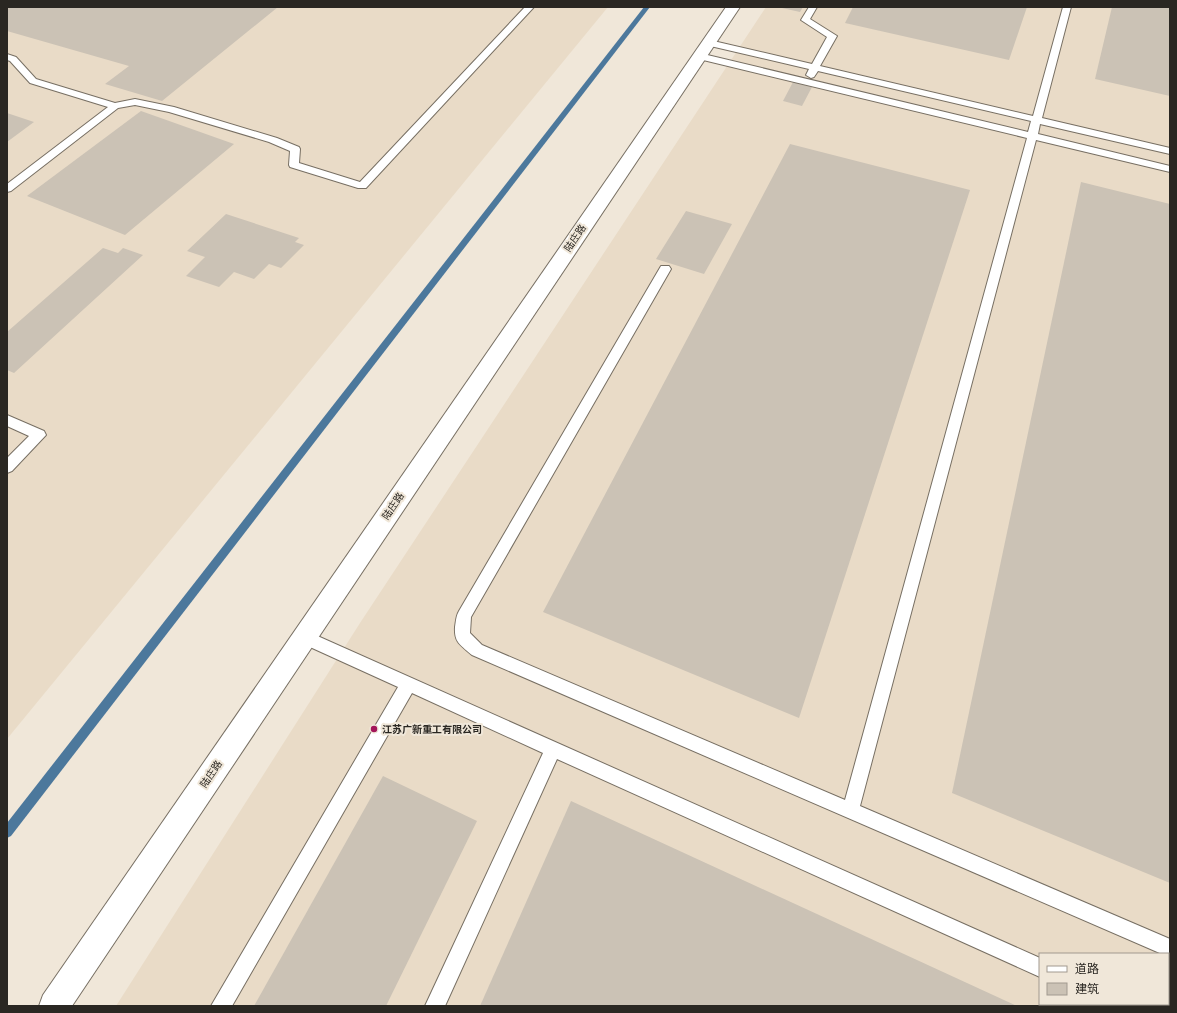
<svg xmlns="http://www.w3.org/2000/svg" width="1177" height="1013" font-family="'Work Sans','Noto Sans SC',sans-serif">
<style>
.built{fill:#e9dbc7;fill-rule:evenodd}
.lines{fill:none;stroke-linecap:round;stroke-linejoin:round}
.stream{fill:#4c789c;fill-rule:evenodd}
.building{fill:#cbc2b5}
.lane-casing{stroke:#776f63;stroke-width:2}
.secondary-casing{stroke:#776f63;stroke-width:2}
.lane{fill:#fff;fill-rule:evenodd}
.secondary{fill:#fff;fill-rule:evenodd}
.poi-dot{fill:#a3155a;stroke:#f0e7d9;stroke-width:1.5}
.labels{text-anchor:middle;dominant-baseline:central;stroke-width:4;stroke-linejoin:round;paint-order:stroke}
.street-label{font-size:10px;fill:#2a2722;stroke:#f0e7d9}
.poi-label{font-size:10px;font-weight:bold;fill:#2a2722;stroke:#f0e7d9;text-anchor:start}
</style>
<rect width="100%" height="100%" fill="#f0e7d9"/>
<!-- built -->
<g class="built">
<path d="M7,7h601l-601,732z"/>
<path d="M766,7h404v999h-1054l244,-383zM1040,954h128v50h-128z"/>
</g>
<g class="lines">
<!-- stream -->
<path class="stream" d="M644,7h6l-639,829 -4,2v-15z"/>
</g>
<!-- building -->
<g class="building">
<path d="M7,7h271l-116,94 -57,-17 24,-18 -122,-35z"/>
<path d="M783,7h20l-3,5 -18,-4z"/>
<path d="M853,7h174l-18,53 -164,-37z"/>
<path d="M1112,7h58v89l-75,-17z"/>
<path d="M793,82l19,5 -10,19 -19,-5z"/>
<path d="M141,111l93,33 -109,91 -98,-39z"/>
<path d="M7,113l27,9 -27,20z"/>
<path d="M790,144l180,46 -171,528 -256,-106z"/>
<path d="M1081,182l89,22v679l-218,-90z"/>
<path d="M686,211l46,13 -28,50 -48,-15z"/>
<path d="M226,214l73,24 -4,4 9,3 -23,23 -12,-4 -15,15 -20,-7 -15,15 -33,-11 19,-19 -18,-6z"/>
<path d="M103,248l15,5 5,-5 20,7 -129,118 -7,-3v-38z"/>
<path d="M383,776l94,45 -91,185h-132z"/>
<path d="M571,801l446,205h-537z"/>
</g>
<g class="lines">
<!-- lane casing -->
<g class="lane-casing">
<g id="lane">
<path d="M525,7h9l-168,181h-8l-68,-21 -1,-2 1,-14 -21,-9 -100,-30 -34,-7 -17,3 -107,83 -4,1v-8l101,-77 -78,-24 -20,-22 -3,-1v-6l9,3 20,22 79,24 20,-4 39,8 103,31 22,9 1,2 -1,14 61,19z"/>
<path d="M809,7h8l-7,12 27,17 -17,30 213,50 30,-109h8l-29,111 128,30v6l-130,-30 -2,10 132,32v6l-134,-32 -176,666 310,133v18h-2v-3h-6l-690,-299c-11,-10 -18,-12 -17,-28 1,-6 1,-11 4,-16l202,-345h8l2,3 -200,348 -1,16 12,12 363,155 182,-662 -328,-79 -5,-3 5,-3 329,79 3,-11 -213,-50 -4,6 -3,1 -5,-3 3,-6 -103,-24 -2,-2 5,-3 103,24 15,-27 -26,-17z"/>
<path d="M7,415l37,16 2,4 -34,36 -5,2v-15l22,-22 -22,-10z"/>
<path d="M304,630l736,328v19l-483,-218 -112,247h-20l118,-253 -131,-60 -180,313h-21l187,-319 -99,-45 -3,-5 3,-5z"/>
<path d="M1111,1004h24l1,2h-24z"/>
</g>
</g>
<!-- secondary casing -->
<g class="secondary-casing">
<path id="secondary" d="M726,7h14l-668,999h-33l4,-11z"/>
</g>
<!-- lane -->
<use href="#lane" class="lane"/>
<!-- secondary -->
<use href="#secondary" class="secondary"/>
</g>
<!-- markers -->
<circle class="poi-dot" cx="374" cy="729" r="4"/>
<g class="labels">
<!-- street labels -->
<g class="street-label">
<text transform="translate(575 238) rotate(-56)">陆庄路</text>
<text transform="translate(393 506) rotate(-56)">陆庄路</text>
<text transform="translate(211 774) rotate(-56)">陆庄路</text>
</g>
<!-- poi labels -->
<g class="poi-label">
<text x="382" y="729">江苏广新重工有限公司</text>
</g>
</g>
<!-- border -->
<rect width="1177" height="1013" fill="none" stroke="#2a2722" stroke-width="16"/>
<!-- legend -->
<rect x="1039" y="953" width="130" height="52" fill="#f0e7d9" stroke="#a19a90"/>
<rect x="1047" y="966" width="20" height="6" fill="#ffffff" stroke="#a19a90"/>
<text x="1075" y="973" font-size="12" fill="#2a2722">道路</text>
<rect x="1047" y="983" width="20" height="12" fill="#cbc2b5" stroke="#a19a90"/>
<text x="1075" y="993" font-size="12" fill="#2a2722">建筑</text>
</svg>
